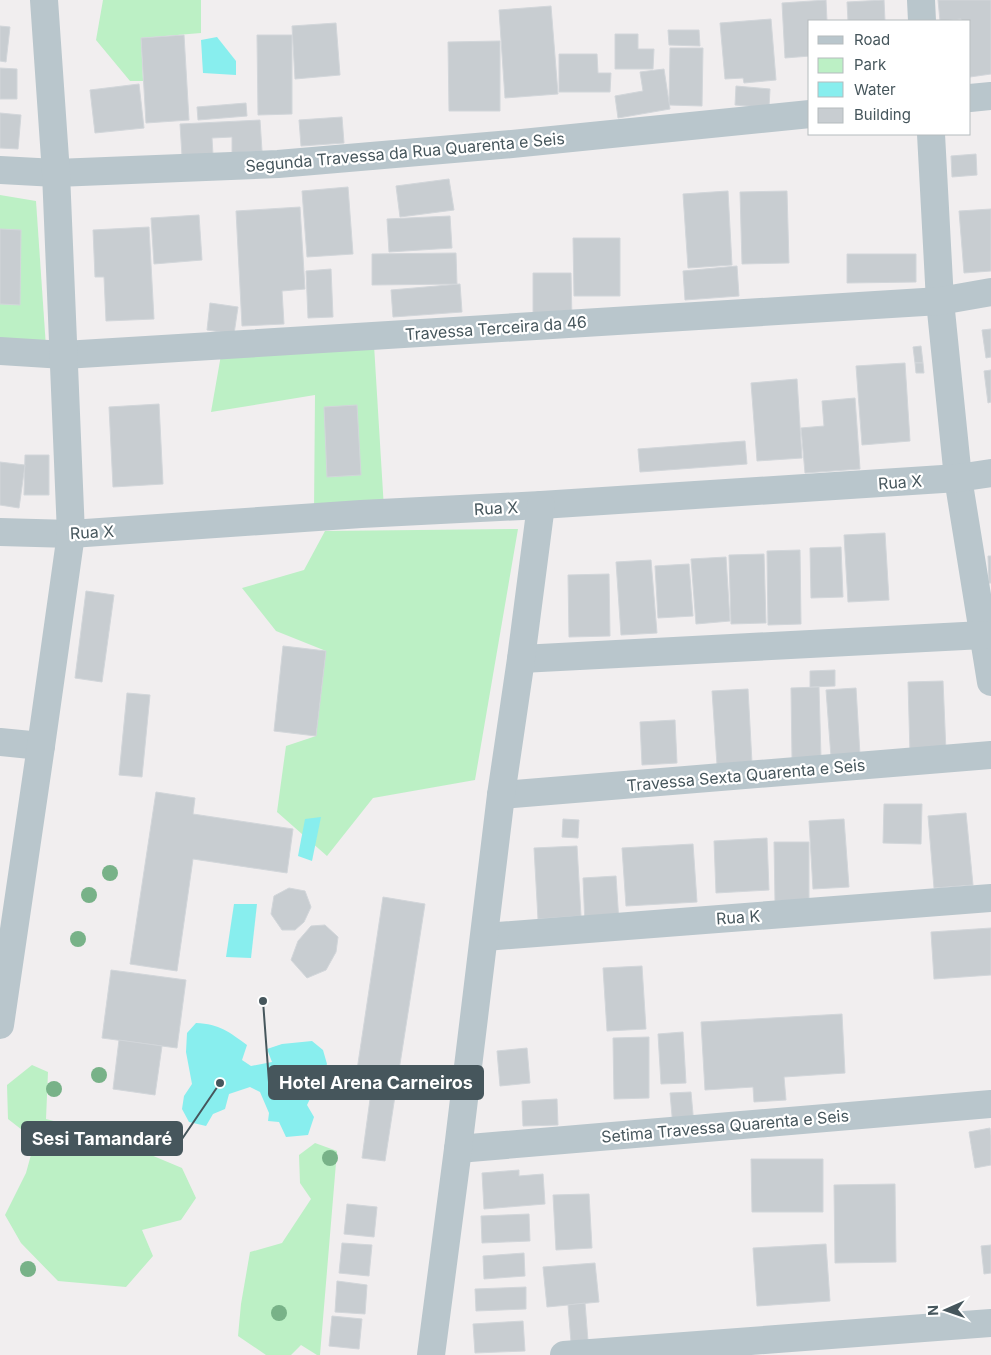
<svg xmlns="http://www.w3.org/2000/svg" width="991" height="1355" font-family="Inter,sans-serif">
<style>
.green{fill:#bcf0c5}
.water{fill:#8ee}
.building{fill:#c8cdd1;stroke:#d2d6da}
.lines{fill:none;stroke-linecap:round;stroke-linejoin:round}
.minor{stroke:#b9c6cc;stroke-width:28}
.tree{fill:#78b288}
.labels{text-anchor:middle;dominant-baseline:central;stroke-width:4.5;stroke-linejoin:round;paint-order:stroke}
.street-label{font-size:16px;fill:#46565c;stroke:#fff}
.leader{fill:none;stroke:#46565c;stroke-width:2}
.callout-dot{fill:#46565c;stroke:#fff;stroke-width:2}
.callout{fill:#46565c;stroke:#46565c;stroke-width:2}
.callout-label{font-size:18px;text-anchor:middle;font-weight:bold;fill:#fff}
</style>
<rect width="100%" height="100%" fill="#f1eeef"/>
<!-- green -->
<g class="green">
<path d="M103,0h98v33l-60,5 2,43h-13l-34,-41z"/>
<path d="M0,195l36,6 10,146 -46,-3z"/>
<path d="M374,345l10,164 -70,3 1,-117 -104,17 10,-57z"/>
<path d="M518,529l-43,251 -102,18 -46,58 -50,-44 9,-66 30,-10 10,-85 -50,-20 -34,-43 62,-18 21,-39z"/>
<path d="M32,1065l16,7 -2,47 23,6 11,15 10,-6 22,13 25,-19 14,27 31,13 14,30 -15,22 -39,10 11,26 -27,31 -68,-6 -37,-38 -16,-28 21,-42 9,-33 -27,-21 -1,-34z"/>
<path d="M315,1143l22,8 -17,204h-3l-16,-10 -10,10h-25l-28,-19 3,-32 9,-52 32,-9 29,-44 -11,-16 -1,-28z"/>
</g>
<!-- water -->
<g class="water">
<path d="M217,37l19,24v14l-33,-2 -2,-33z"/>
<path d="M321,817l-9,44 -14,-5 7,-37z"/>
<path d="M234,904h23l-6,54 -25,-1z"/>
<path d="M196,1023c24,1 33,9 51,22l-5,15 9,6 21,-4 -5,-13 15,-5 30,-3 11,9 4,14 -20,41 7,12 -6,18 -22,2 -7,-15 -11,-1 1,-8 -9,-21 -10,-5 -21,7 -4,15 -12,5 -7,12 -17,-4 -7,-13 2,-13 8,-12 -6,-32 1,-19z"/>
</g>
<!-- building -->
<g class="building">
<path d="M826,0l1,21h-17v35l-25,2 -3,-55z"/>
<path d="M884,0l1,21h-37l-1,-19z"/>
<path d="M938,0h53v74l-21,3v-56h-8l-1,-2 -21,2z"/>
<path d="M551,6l7,88 -53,4 -6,-88z"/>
<path d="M771,19l5,61 -32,3 -1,-5 -18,1 -5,-56z"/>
<path d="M336,23l4,52 -45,4 -3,-53z"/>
<path d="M0,26l10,1 -4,35 -6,-1z"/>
<path d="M668,30h31l1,16 -31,-1z"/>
<path d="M615,34h23v15h16l-1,20h-38z"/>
<path d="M184,35l5,85 -43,3 -5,-85z"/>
<path d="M257,35h35v79l-34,1z"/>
<path d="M500,41v70h-51l-1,-69z"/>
<path d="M670,48h33l-1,58 -33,-1z"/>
<path d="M559,54h38l1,19h13l-1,19h-51z"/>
<path d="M0,68l17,1v30h-17z"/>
<path d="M664,69l6,40 -52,9 -3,-22 28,-5 -3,-19z"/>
<path d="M139,84l5,44 -49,5 -5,-43z"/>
<path d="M736,86l34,3 -1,19 -34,-3z"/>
<path d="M246,103l1,13 -49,4 -1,-13z"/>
<path d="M0,113l21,2 -3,34 -18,-1z"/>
<path d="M342,117l2,26 -43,3 -2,-26z"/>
<path d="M260,120l2,31 -30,2v-16l-20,1 1,17 -31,1 -2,-32z"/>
<path d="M976,154l1,21 -25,2 -1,-21z"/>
<path d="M449,179l5,31 -54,7 -4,-31z"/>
<path d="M348,187l5,67 -46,3 -5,-66z"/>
<path d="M728,191l4,74 -44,3 -5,-74z"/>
<path d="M787,191l2,72 -47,1 -2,-72z"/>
<path d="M300,207l5,82 -23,2 2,33 -42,2 -6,-115z"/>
<path d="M991,209v62l-27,2 -5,-62z"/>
<path d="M199,215l3,45 -48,4 -3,-46z"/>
<path d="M450,216l2,32 -63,4 -2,-33z"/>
<path d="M149,227l5,92 -48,2 -2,-44h-9l-2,-47z"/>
<path d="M0,229l21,1 -1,75 -20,-1z"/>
<path d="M573,238h47v58h-46z"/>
<path d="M456,253l1,31 -85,1v-31z"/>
<path d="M847,254h69v28l-69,1z"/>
<path d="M737,266l2,30 -54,4 -2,-29z"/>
<path d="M331,269l2,48 -25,1 -2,-47z"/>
<path d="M533,273h38l1,49 -39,1z"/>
<path d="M460,284l2,28 -69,5 -2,-27z"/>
<path d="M210,303l28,4 -4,27 -27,-4z"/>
<path d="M991,329v28l-5,1 -4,-28z"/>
<path d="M921,346l2,17h-8l-2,-16z"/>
<path d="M905,363l5,78 -48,4 -6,-79z"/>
<path d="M915,363h8l1,10h-8z"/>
<path d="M991,370v32l-3,1 -4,-32z"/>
<path d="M797,379l5,79 -45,3 -6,-78z"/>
<path d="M855,398l5,71 -55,4 -4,-45 23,-2 -2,-25z"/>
<path d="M159,404l4,80 -50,3 -4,-80z"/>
<path d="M357,405l4,70 -34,2 -3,-70z"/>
<path d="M745,441l2,23 -107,8 -2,-23z"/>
<path d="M25,455h24v40h-25z"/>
<path d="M0,462l25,3 -6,43 -19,-3z"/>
<path d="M885,533l4,67 -41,2 -4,-67z"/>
<path d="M841,547l2,50 -32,1 -1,-50z"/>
<path d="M800,550l1,74 -33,1 -1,-74z"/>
<path d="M764,554l2,69 -35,1 -2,-69z"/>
<path d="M988,556h3v27h-2z"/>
<path d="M726,557l4,64 -34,3 -5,-65z"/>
<path d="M651,560l6,73 -36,2 -5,-73z"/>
<path d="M689,564l4,52 -35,2 -3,-52z"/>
<path d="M609,574l1,62 -41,1 -1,-62z"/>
<path d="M86,591l28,4 -12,87 -27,-4z"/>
<path d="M283,646l43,5 -10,85 -42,-5z"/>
<path d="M835,670v16l-25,1v-16z"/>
<path d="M943,681l3,71 -36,1 -2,-71z"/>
<path d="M819,687l2,71h-29l-1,-70z"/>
<path d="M856,688l4,67 -29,2 -5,-67z"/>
<path d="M748,689l4,74 -35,2 -5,-74z"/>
<path d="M127,693l23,2 -8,82 -23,-2z"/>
<path d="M675,720l2,43 -35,2 -2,-43z"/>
<path d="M156,792l39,6 -2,16 100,15 -6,44 -94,-14 -16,112 -47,-7z"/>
<path d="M884,804h38l-1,40 -38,-1z"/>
<path d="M966,813l7,72 -39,3 -6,-72z"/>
<path d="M563,819l16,1 -1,18 -16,-1z"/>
<path d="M844,819l5,68 -36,2 -4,-68z"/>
<path d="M767,838l2,52 -53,3 -2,-52z"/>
<path d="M774,842h35v58l-34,1z"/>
<path d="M693,844l4,58 -71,4 -4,-58z"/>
<path d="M577,846l4,70 -43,3 -4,-71z"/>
<path d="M616,876l3,47 -34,2 -2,-47z"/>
<path d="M289,888l16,3 6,16 -7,15 -9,8h-13l-11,-16 3,-18z"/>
<path d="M383,897l42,7 -30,192 -41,-6z"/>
<path d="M325,925l13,12 -2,15 -10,18 -19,8 -16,-18 7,-19 13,-15z"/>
<path d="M991,928v47l-57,4 -3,-47z"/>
<path d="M642,966l4,63 -39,2 -4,-63z"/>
<path d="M111,970l75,10 -9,68 -75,-10z"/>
<path d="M842,1014l3,59 -61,4 2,23 -32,2 -1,-15 -48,3 -4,-68z"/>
<path d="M683,1032l3,51 -25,1 -3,-50z"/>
<path d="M649,1037v61l-35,1 -1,-61z"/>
<path d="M119,1040l43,6 -7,49 -42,-6z"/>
<path d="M527,1048l3,35 -30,3 -3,-35z"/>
<path d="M371,1092l24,4 -10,65 -23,-3z"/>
<path d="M691,1092l3,33 -21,2 -3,-34z"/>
<path d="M557,1099l1,26 -35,1 -1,-25z"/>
<path d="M990,1128l1,8v29l-16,3 -6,-36z"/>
<path d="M751,1159h72v53h-71z"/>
<path d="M519,1170v6l24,-2 2,30 -61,5 -2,-36z"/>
<path d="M895,1184l1,78 -61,1 -1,-78z"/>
<path d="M589,1194l3,54 -36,2 -3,-55z"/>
<path d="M347,1204l30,3 -3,30 -30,-3z"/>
<path d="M529,1214l1,27 -48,2 -1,-27z"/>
<path d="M342,1243l30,2 -3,31 -30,-3z"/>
<path d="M826,1244l4,57 -73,5 -4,-58z"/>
<path d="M991,1245v28l-7,1 -3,-28z"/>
<path d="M524,1253l1,23 -41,3 -1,-23z"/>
<path d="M595,1263l4,39 -52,5 -4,-40z"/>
<path d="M337,1281l30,4 -2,29 -30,-2z"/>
<path d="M526,1287v22l-50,2 -1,-22z"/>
<path d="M585,1303l3,38 -17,1 -3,-37z"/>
<path d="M332,1316l30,3 -3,30 -30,-3z"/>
<path d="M523,1321l2,30 -50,2 -2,-29z"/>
</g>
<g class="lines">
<!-- minor -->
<g class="minor">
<path d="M921,0l1,21"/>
<path d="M970,98l21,-2"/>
<path d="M931,134l9,167 18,177 33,204"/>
<path d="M0,170l56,3 222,-9 234,-20 298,-30"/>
<path d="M0,351l64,4 876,-54 51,-9"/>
<path d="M0,532l71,2 290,-20 180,-9 417,-27 33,-5"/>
<path d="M521,659l462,-24"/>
<path d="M0,742l41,4"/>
<path d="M501,795l490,-40"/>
<path d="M485,937l506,-39"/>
<path d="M0,1025l41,-279 30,-212 -15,-361 -12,-173"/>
<path d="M458,1149l533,-45"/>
<path d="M431,1355l27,-206 43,-354 20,-136 20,-154"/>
<path d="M564,1355l427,-32"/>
</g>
</g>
<!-- trees -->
<g class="tree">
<circle cx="110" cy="873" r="8"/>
<circle cx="89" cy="895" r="8"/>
<circle cx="78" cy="939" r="8"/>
<circle cx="99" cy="1075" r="8"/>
<circle cx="54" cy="1089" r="8"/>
<circle cx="330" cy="1158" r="8"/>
<circle cx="28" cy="1269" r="8"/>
<circle cx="279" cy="1313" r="8"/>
</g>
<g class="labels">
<!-- street labels -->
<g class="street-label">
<text transform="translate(405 152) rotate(-5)">Segunda Travessa da Rua Quarenta e Seis</text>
<text transform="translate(496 328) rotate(-4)">Travessa Terceira da 46</text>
<text transform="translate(900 482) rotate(-4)">Rua X</text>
<text transform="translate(496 508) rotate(-3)">Rua X</text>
<text transform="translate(92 532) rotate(-3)">Rua X</text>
<text transform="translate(746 775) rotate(-5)">Travessa Sexta Quarenta e Seis</text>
<text transform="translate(738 917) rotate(-4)">Rua K</text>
<text transform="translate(725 1126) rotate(-5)">Setima Travessa Quarenta e Seis</text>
</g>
</g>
<!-- callouts -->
<path class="leader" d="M263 1001L269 1082M220 1083L182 1139"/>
<g class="callout-dot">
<circle cx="263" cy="1001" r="5"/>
<circle cx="220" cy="1083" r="5"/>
</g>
<g class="callout">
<rect x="269" y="1066" width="214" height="33" rx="5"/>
<rect x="22" y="1122" width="160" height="33" rx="5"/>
</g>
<g class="callout-label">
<text x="376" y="1089">Hotel Arena Carneiros</text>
<text x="102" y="1145">Sesi Tamandaré</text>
</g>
<!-- legend -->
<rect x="808" y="20" width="162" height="115" fill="#ffffff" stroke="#b5bbbe"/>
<rect x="818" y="36" width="25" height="8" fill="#b9c6cc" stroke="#b5bbbe"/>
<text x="854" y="45" font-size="15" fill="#46565c">Road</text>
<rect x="818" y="58" width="25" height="15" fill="#bcf0c5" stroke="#b5bbbe"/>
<text x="854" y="70" font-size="15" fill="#46565c">Park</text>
<rect x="818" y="82" width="25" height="15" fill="#88eeee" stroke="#b5bbbe"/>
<text x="854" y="95" font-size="15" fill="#46565c">Water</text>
<rect x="818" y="108" width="25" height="15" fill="#c8cdd1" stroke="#b5bbbe"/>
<text x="854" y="120" font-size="15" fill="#46565c">Building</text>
<!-- north arrow -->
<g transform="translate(946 1310) rotate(268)" stroke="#ffffff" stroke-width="4" paint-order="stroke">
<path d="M0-4L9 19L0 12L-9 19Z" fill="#46565c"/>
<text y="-8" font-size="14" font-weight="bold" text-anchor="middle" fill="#46565c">N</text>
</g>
</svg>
